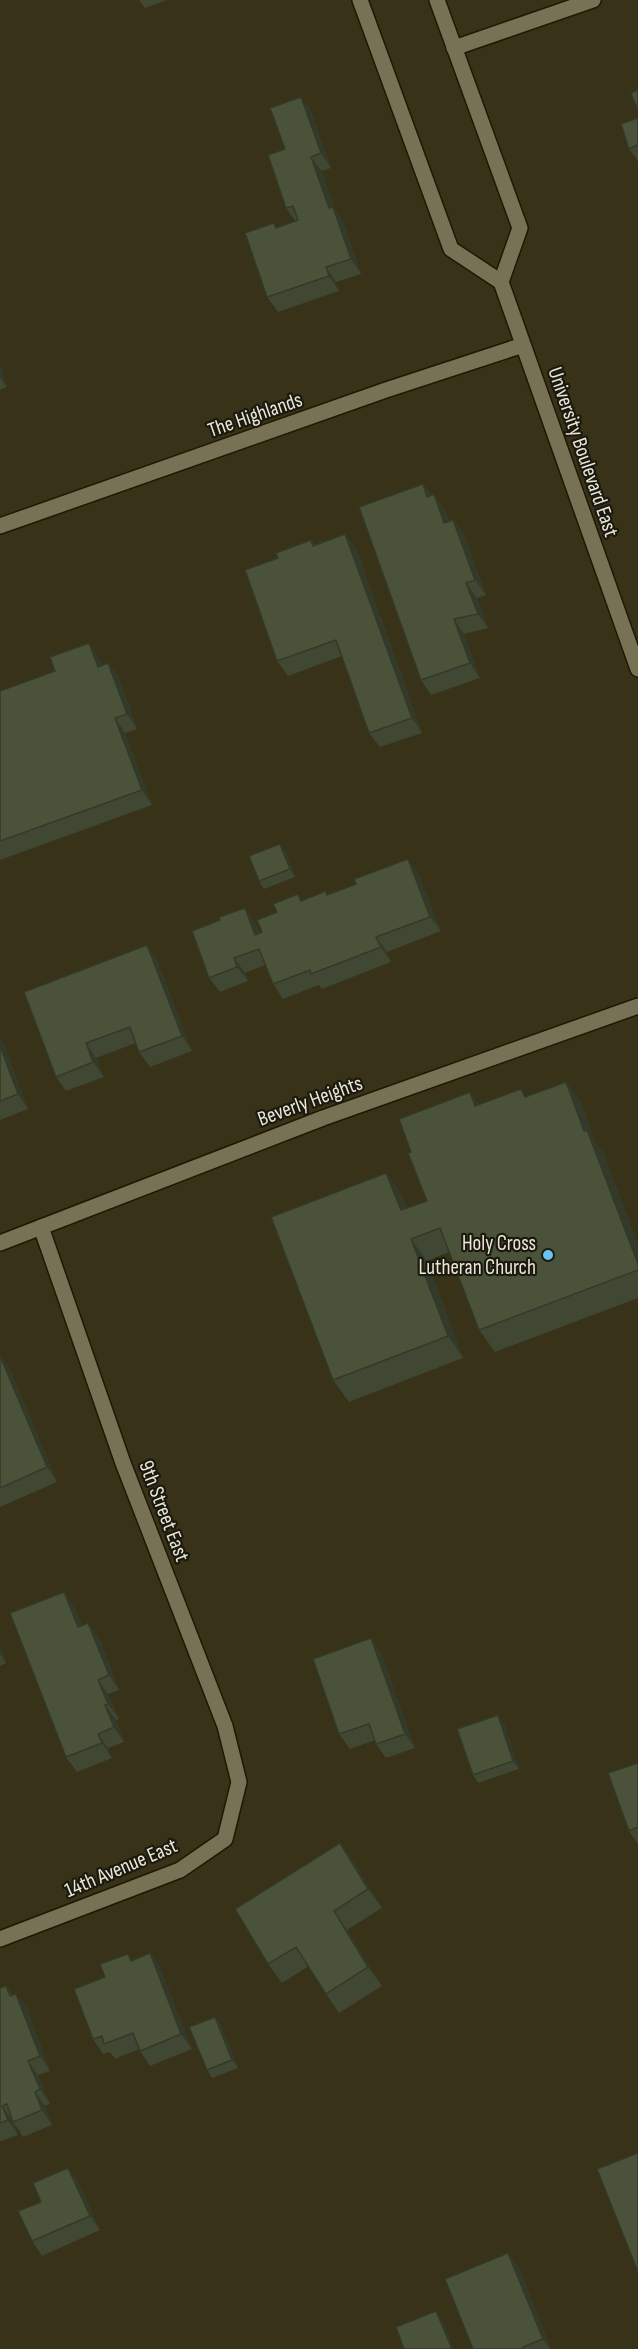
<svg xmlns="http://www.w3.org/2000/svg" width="638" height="2349" font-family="'Sofia Sans Condensed',sans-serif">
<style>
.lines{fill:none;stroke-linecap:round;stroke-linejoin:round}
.minor-casing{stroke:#1e1901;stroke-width:18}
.secondary-casing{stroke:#1e1901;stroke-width:18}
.minor{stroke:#777256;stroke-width:15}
.secondary{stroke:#777256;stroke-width:15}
.wall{fill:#404732}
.shaded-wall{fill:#343a29}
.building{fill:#4a533a;stroke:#343a29;stroke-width:1.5}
.poi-dot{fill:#69c4f1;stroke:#1c190e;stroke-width:2}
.labels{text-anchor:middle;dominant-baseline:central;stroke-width:4.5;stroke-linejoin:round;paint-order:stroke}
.street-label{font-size:21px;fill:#eae7d8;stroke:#1c190e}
.poi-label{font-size:21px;fill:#eae7d8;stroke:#1c190e;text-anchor:end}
</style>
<rect width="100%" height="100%" fill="#373218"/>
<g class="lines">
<!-- minor casing -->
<g class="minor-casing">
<g id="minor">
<path d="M454,48l139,-48"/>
<path d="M0,526l386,-136 137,-45"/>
<path d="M0,1243l323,-125 315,-112"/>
<path d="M0,1939l180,-69 45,-31 14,-57 -14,-56 -102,-263 -82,-236"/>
</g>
</g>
<!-- secondary casing -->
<g class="secondary-casing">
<g id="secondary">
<path d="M360,0l91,249 50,33 137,387"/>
<path d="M437,0l83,228 -19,54"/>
</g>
</g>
<!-- minor -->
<use href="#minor" class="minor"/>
<!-- secondary -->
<use href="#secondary" class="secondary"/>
</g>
<!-- wall -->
<g class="wall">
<path d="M139,0h28l-22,8z"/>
<path d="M301,97l10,15 20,56 -9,3 13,39 8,11 18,53 -25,8 3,9 -61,21 -11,-15 10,-69 18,-7 -9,-13 -1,-59z"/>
<path d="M638,118v43l-9,-12z"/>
<path d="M0,366l7,21 -7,3z"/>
<path d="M423,484l8,11 13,14 5,12 4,-1 11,14 22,61 -9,3 11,30 -24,6 16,44 -49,17 -10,-15z"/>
<path d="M311,540l4,5 41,3 66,185 -42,14 -11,-14 -27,-77 -54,20 -11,-15 1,-103z"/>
<path d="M89,643l10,15 3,7 6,-2 11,15 18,51 -12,4 27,72 -152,55v-169l55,-20z"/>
<path d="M280,844l6,8 9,25 -31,12 -5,-8z"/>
<path d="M418,873l23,58 -54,21 4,10 -69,27 -3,-4 -36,14 -10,-15 -8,-19 -20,8 3,8 -28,11 -11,-14 11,-58 35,2 4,11 3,-1 15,-20 26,-12z"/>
<path d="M147,945l10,15 35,91 -42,16 -11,-15 -3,-9 -40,15 8,19 -38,14 -10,-14z"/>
<path d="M0,1039l4,5 24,65 -28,11z"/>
<path d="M566,1082l15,21 14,39 8,10 35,93v53l-143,54 -16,-22 -30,-78 -22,9 36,97 -114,44 -16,-22 53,-207 15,21 6,14 20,-7 -16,-49 59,-60 9,13 48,-9z"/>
<path d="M0,1355l9,12 48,115 -57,25z"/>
<path d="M74,1607l8,19 6,-3 11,15 20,52 -11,4 11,25 -3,1 8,22 -16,6 4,10 -35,14 -11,-15z"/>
<path d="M0,1647l6,16 -6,3z"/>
<path d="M381,1653l34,95 -29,10 -10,-14 -1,-4 -25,9 -11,-15z"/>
<path d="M504,1723l15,46 -41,14 -5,-8z"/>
<path d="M638,1763v81l-9,-13z"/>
<path d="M354,1862l28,46 -35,22 35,56 -43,27 -13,-19 -17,-28 -27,17 -14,-19z"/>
<path d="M150,1953l10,15 32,81 -42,17 -11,-17 -24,10 -5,-7 -7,2 -10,-15 12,-62 23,-23 4,7z"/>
<path d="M6,1986l6,9 4,-1 11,14 23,63 -12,4 12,29 -5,2 7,19 -29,12 -9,-14 4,12 -17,6 -1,-1v-152z"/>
<path d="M215,2017l6,8 17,43 -26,10 -5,-8z"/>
<path d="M68,2168l10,14 22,48 -58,26 -10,-15 9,-39z"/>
<path d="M508,2253l11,15 32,81h-78z"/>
</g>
<!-- shaded-wall -->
<g class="shaded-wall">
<path d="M301,97l10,15 20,56 -10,-15z"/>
<path d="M311,157l11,14 13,39 8,11 18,53 -10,-15 -22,-51z"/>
<path d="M326,267l10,15 3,9 -10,-15z"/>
<path d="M0,366l7,21 -7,-10z"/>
<path d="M423,484l10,15 -6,-2z"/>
<path d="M434,494l10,15 10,29 -10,-15z"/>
<path d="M453,520l11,14 22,61 -11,-15z"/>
<path d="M345,534l11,14 66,185 -10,-15z"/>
<path d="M466,583l11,15 11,30 -10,-14z"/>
<path d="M454,619l10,15 16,44 -10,-15z"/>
<path d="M89,643l10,15 9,23 -10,-14z"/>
<path d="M108,663l11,15 18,51 -10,-15z"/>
<path d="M115,718l10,15 27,72 -10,-15z"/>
<path d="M280,844l6,8 9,25 -5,-8z"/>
<path d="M408,859l10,14 23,58 -11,-14z"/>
<path d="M245,908l10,14 10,27 -10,-14z"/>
<path d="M376,937l11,15 4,10 -10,-15z"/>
<path d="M147,945l10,15 35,91 -10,-15z"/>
<path d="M234,958l11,15 3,8 -11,-14z"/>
<path d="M0,1039l4,5 24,65 -10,-15 -18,-48z"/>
<path d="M86,1043l10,15 8,19 -11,-15z"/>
<path d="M566,1082l15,21 14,39 8,10 35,93v19l-54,-133z"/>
<path d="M470,1092l16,22 -11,-8z"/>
<path d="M386,1173l15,21 15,38 -15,-22z"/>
<path d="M411,1239l16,22 36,97 -15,-22z"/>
<path d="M0,1355l9,12 48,115 -10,-15z"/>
<path d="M64,1592l10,15 14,35 -10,-15z"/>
<path d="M88,1623l11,15 20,52 -10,-15z"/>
<path d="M371,1638l10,15 34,95 -10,-14z"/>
<path d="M0,1647l6,16 -6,-9z"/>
<path d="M98,1680l10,14 11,25 -11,-15z"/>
<path d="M105,1705l11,15 8,22 -10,-15z"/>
<path d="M498,1715l6,8 15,46 -6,-8z"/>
<path d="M98,1734l10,14 4,10 -10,-15z"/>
<path d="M340,1843l14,19 28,46 -14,-19z"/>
<path d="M334,1911l13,19 35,56 -14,-19z"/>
<path d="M150,1953l10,15 32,81 -11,-15z"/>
<path d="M16,1994l11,14 23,63 -10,-15z"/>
<path d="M215,2017l6,8 17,43 -6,-8z"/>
<path d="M28,2061l10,14 12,29 -10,-15z"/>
<path d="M35,2092l10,14 7,19 -10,-15z"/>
<path d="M2,2106l10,14 6,15 -10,-15z"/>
<path d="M68,2168l10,14 22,48 -10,-14z"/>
<path d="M508,2253l11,15 32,81h-1l-7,-10z"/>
<path d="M436,2311l6,8 12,30h-2z"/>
</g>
<!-- building -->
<g class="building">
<path d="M638,90v21l-7,-18z"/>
<path d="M301,97l20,56 -10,4 18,51 4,-1 18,52 -25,8 3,9 -62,21 -22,-64 29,-10 2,5 22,-8 -5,-14 -7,2 -18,-53 17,-6 -15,-41z"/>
<path d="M638,118v27l-9,4 -8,-25z"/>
<path d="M423,484l4,13 7,-3 10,29 9,-3 22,60 -9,3 12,31 -24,5 16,44 -49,17 -62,-173z"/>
<path d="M345,534l67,184 -43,15 -33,-93 -59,21 -32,-91 33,-12 -2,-5 35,-13 2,6z"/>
<path d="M89,643l9,24 10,-4 19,51 -12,4 27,72 -142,51v-150l55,-20 -5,-14z"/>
<path d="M280,844l10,25 -31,12 -10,-25z"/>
<path d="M408,859l22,58 -54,20 5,10 -70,27 -1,-4 -37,14 -14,-35 -25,9 3,9 -28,11 -17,-47 28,-11 -1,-3 26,-9 10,27 7,-3 -5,-12 20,-8 -4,-8 25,-10 3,7 25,-10 1,4 29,-11 -2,-5z"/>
<path d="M147,945l35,91 -43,16 -9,-25 -44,16 7,19 -37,15 -32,-85z"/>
<path d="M0,1046l18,48 -18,7z"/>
<path d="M566,1082l18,49 3,-1 51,134v6l-159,60 -39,-102 -29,11 37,97 -115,44 -62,-163 115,-44 15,37 26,-9 -19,-48 3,-1 -12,-33 71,-27 5,14 46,-17 4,8z"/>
<path d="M0,1356l47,111 -47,21z"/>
<path d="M64,1592l14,35 10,-4 21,52 -11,5 10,24 -3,1 9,22 -16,7 4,9 -36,14 -56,-144z"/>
<path d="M371,1638l34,96 -29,10 -7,-20 -30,10 -26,-75z"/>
<path d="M498,1715l15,46 -40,14 -16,-46z"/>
<path d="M638,1763v64l-9,4 -21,-58z"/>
<path d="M340,1843l28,46 -34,22 34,56 -42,27 -30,-47 -28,17 -33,-55z"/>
<path d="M150,1953l31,81 -41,17 -7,-18 -29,11 -2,-8 -9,3 -19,-50 31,-12 -5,-13 28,-10 3,7z"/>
<path d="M6,1986l4,10 6,-2 24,62 -12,5 12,28 -5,3 7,18 -29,12 -6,-18 -5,2 6,14 -8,3v-135z"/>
<path d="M215,2017l17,43 -25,10 -18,-43z"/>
<path d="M638,2153v119l-41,-103z"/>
<path d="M68,2168l22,48 -58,25 -14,-30 23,-9 -8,-19z"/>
<path d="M508,2253l35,86 -20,8v2h-50l-28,-70z"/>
<path d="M436,2311l16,38h-48l-8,-22z"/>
</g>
<!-- markers -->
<circle class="poi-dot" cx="548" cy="1255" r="6"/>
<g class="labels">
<!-- street labels -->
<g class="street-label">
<text transform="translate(255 415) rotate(-19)">The Highlands</text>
<text transform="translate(583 452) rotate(71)">University Boulevard East</text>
<text transform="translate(310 1101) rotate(-20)">Beverly Heights</text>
<text transform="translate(164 1511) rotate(69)">9th Street East</text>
<text transform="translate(121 1868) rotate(-23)">14th Avenue East</text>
</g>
<!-- poi labels -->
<g class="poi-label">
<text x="536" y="1243">Holy Cross<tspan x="536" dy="24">Lutheran Church</tspan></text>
</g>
</g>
</svg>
